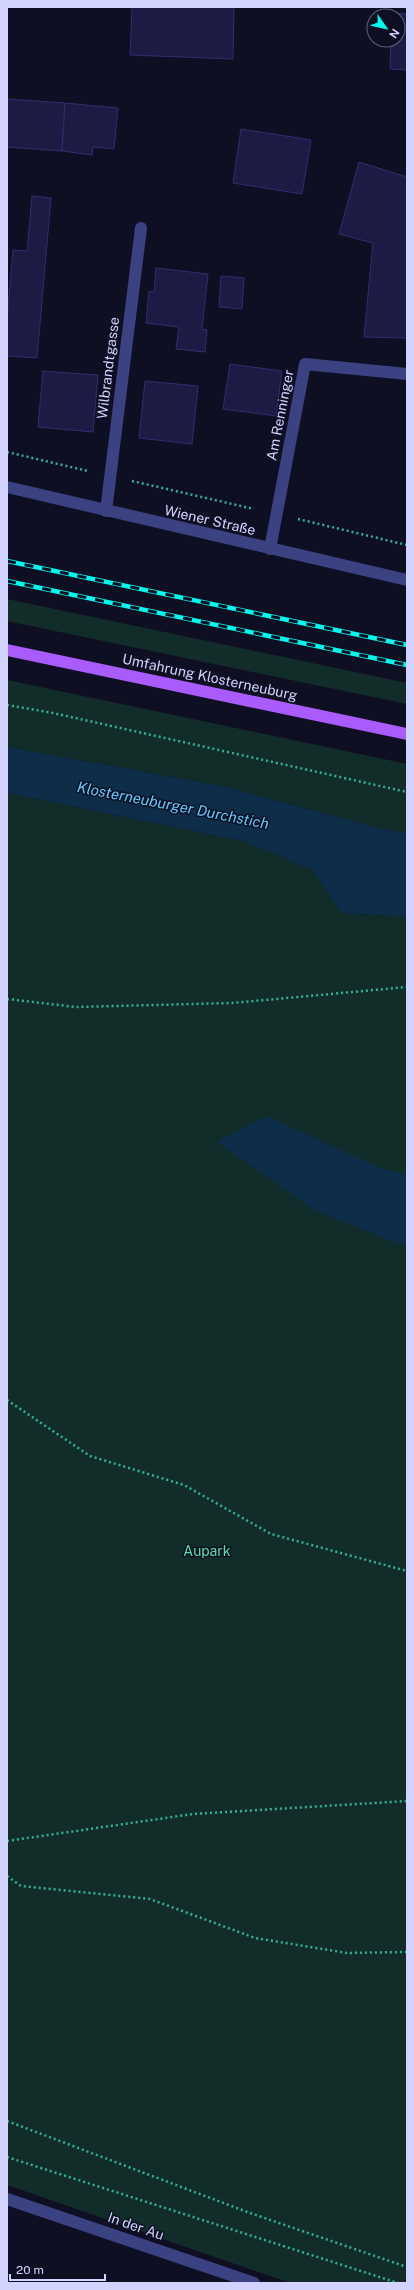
<svg xmlns="http://www.w3.org/2000/svg" width="414" height="2290" font-family="'Public Sans',sans-serif">
<style>
.green{fill:#122d29}
.water{fill:#0e2d48}
.building{fill:#1d1b44;stroke:#312d70}
.lines{fill:none;stroke-linecap:round;stroke-linejoin:round}
.path{stroke:#31b399;stroke-width:2.5;stroke-dasharray:2 3;stroke-linecap:butt}
.minor{stroke:#3a4282;stroke-width:12}
.major{stroke:#a95bfc;stroke-width:12}
.rail-casing{stroke:#04f8ed;stroke-width:4.5}
.rail{stroke:#0f0f24;stroke-width:3;stroke-dasharray:9;stroke-linecap:butt}
.labels{text-anchor:middle;dominant-baseline:central;stroke-width:3;stroke-linejoin:round;paint-order:stroke}
.street-label{font-size:14px;fill:#d2d3fe;stroke:#0f0f24}
.park-label{font-size:14px;fill:#5fddac;stroke:#0f0f24}
.water-label{font-size:15px;font-style:italic;fill:#62cbfc;stroke:#0f0f24}
</style>
<rect width="100%" height="100%" fill="#0f0f24"/>
<!-- green -->
<g class="green">
<path d="M7,599l400,84v21l-400,-83z"/>
<path d="M7,680l400,84v69l-25,-4 -160,-43 -215,-39z"/>
<path d="M7,793l236,48 69,29 29,43 66,4v1366h-117l-283,-98z"/>
</g>
<!-- water -->
<g class="water">
<path d="M7,747l215,39 160,43 25,4v84l-66,-4 -29,-43 -69,-29 -236,-48z"/>
<path d="M267,1116l111,51 29,8v72l-91,-36 -99,-69z"/>
</g>
<!-- building -->
<g class="building">
<path d="M132,7h102l-1,52 -103,-4z"/>
<path d="M392,13l15,1v56l-17,-1 1,-29h7v-24h-6z"/>
<path d="M7,99l58,4 -3,48 -55,-4z"/>
<path d="M65,103l53,5 -4,41 -21,-2 -1,8 -30,-4z"/>
<path d="M241,129l70,11 -9,54 -69,-11z"/>
<path d="M359,162l48,15v161l-43,-1 9,-94 -34,-9z"/>
<path d="M32,196l19,2 -14,160 -30,-2v-36l6,-70 14,1z"/>
<path d="M156,268l52,6 -6,55 5,1 -2,22 -29,-3 3,-22 -33,-4 3,-32 5,1z"/>
<path d="M221,276l23,2 -2,31 -23,-2z"/>
<path d="M230,364l52,7 -6,45 -53,-7z"/>
<path d="M43,371l55,4 -5,57 -55,-5z"/>
<path d="M145,381l53,5 -6,58 -53,-6z"/>
</g>
<g class="lines">
<!-- path -->
<g class="path">
<path d="M7,452l81,19"/>
<path d="M132,481l122,28"/>
<path d="M298,519l109,26"/>
<path d="M7,705l46,8 354,79"/>
<path d="M7,999l69,8 156,-4 175,-16"/>
<path d="M7,1400l83,56 94,29 87,49 136,37"/>
<path d="M7,1841l186,-27 214,-13"/>
<path d="M7,1876l14,10 129,13 105,39 92,15 60,-1"/>
<path d="M7,2121l243,92 157,54"/>
<path d="M7,2157l391,126"/>
</g>
<!-- minor -->
<g class="minor">
<path d="M7,487l400,93"/>
<path d="M106,511l35,-283"/>
<path d="M270,549l35,-185 102,10"/>
<path d="M7,2199l247,84"/>
</g>
<!-- major -->
<path class="major" d="M7,650l400,84"/>
<!-- rail casing -->
<g class="rail-casing">
<g id="rail">
<path d="M7,561l400,84"/>
<path d="M7,581l400,84"/>
</g>
</g>
<!-- rail -->
<use href="#rail" class="rail"/>
</g>
<g class="labels">
<!-- street labels -->
<g class="street-label">
<text transform="translate(108 368) rotate(-83)">Wilbrandtgasse</text>
<text transform="translate(280 415) rotate(-79)">Am Renninger</text>
<text transform="translate(210 520) rotate(13)">Wiener Straße</text>
<text transform="translate(210 677) rotate(12)">Umfahrung Klosterneuburg</text>
<text transform="translate(136 2226) rotate(19)">In der Au</text>
</g>
<!-- park labels -->
<g class="park-label">
<text x="207" y="1551">Aupark</text>
</g>
<!-- water labels -->
<g class="water-label">
<text transform="translate(173 805) rotate(11)">Klosterneuburger Durchstich</text>
</g>
</g>
<!-- border -->
<rect width="414" height="2290" fill="none" stroke="#d2d3fe" stroke-width="16"/>
<!-- north arrow -->
<g transform="translate(386 28) rotate(124)"><circle r="19" fill="#0f0f24" stroke="#5d5d7b"/>
<path d="M0-3L7 15L0 10L-7 15Z" fill="#04f8ed"/>
<text y="-6" font-size="11" font-weight="bold" text-anchor="middle" fill="#d2d3fe">N</text>
</g>
<!-- scale -->
<path d="M10 2274v6h95v-6" fill="none" stroke="#d2d3fe" stroke-width="2"/>
<text x="16" y="2274" font-size="12" fill="#d2d3fe" stroke="#0f0f24" stroke-width="3" paint-order="stroke">20 m</text>
</svg>
